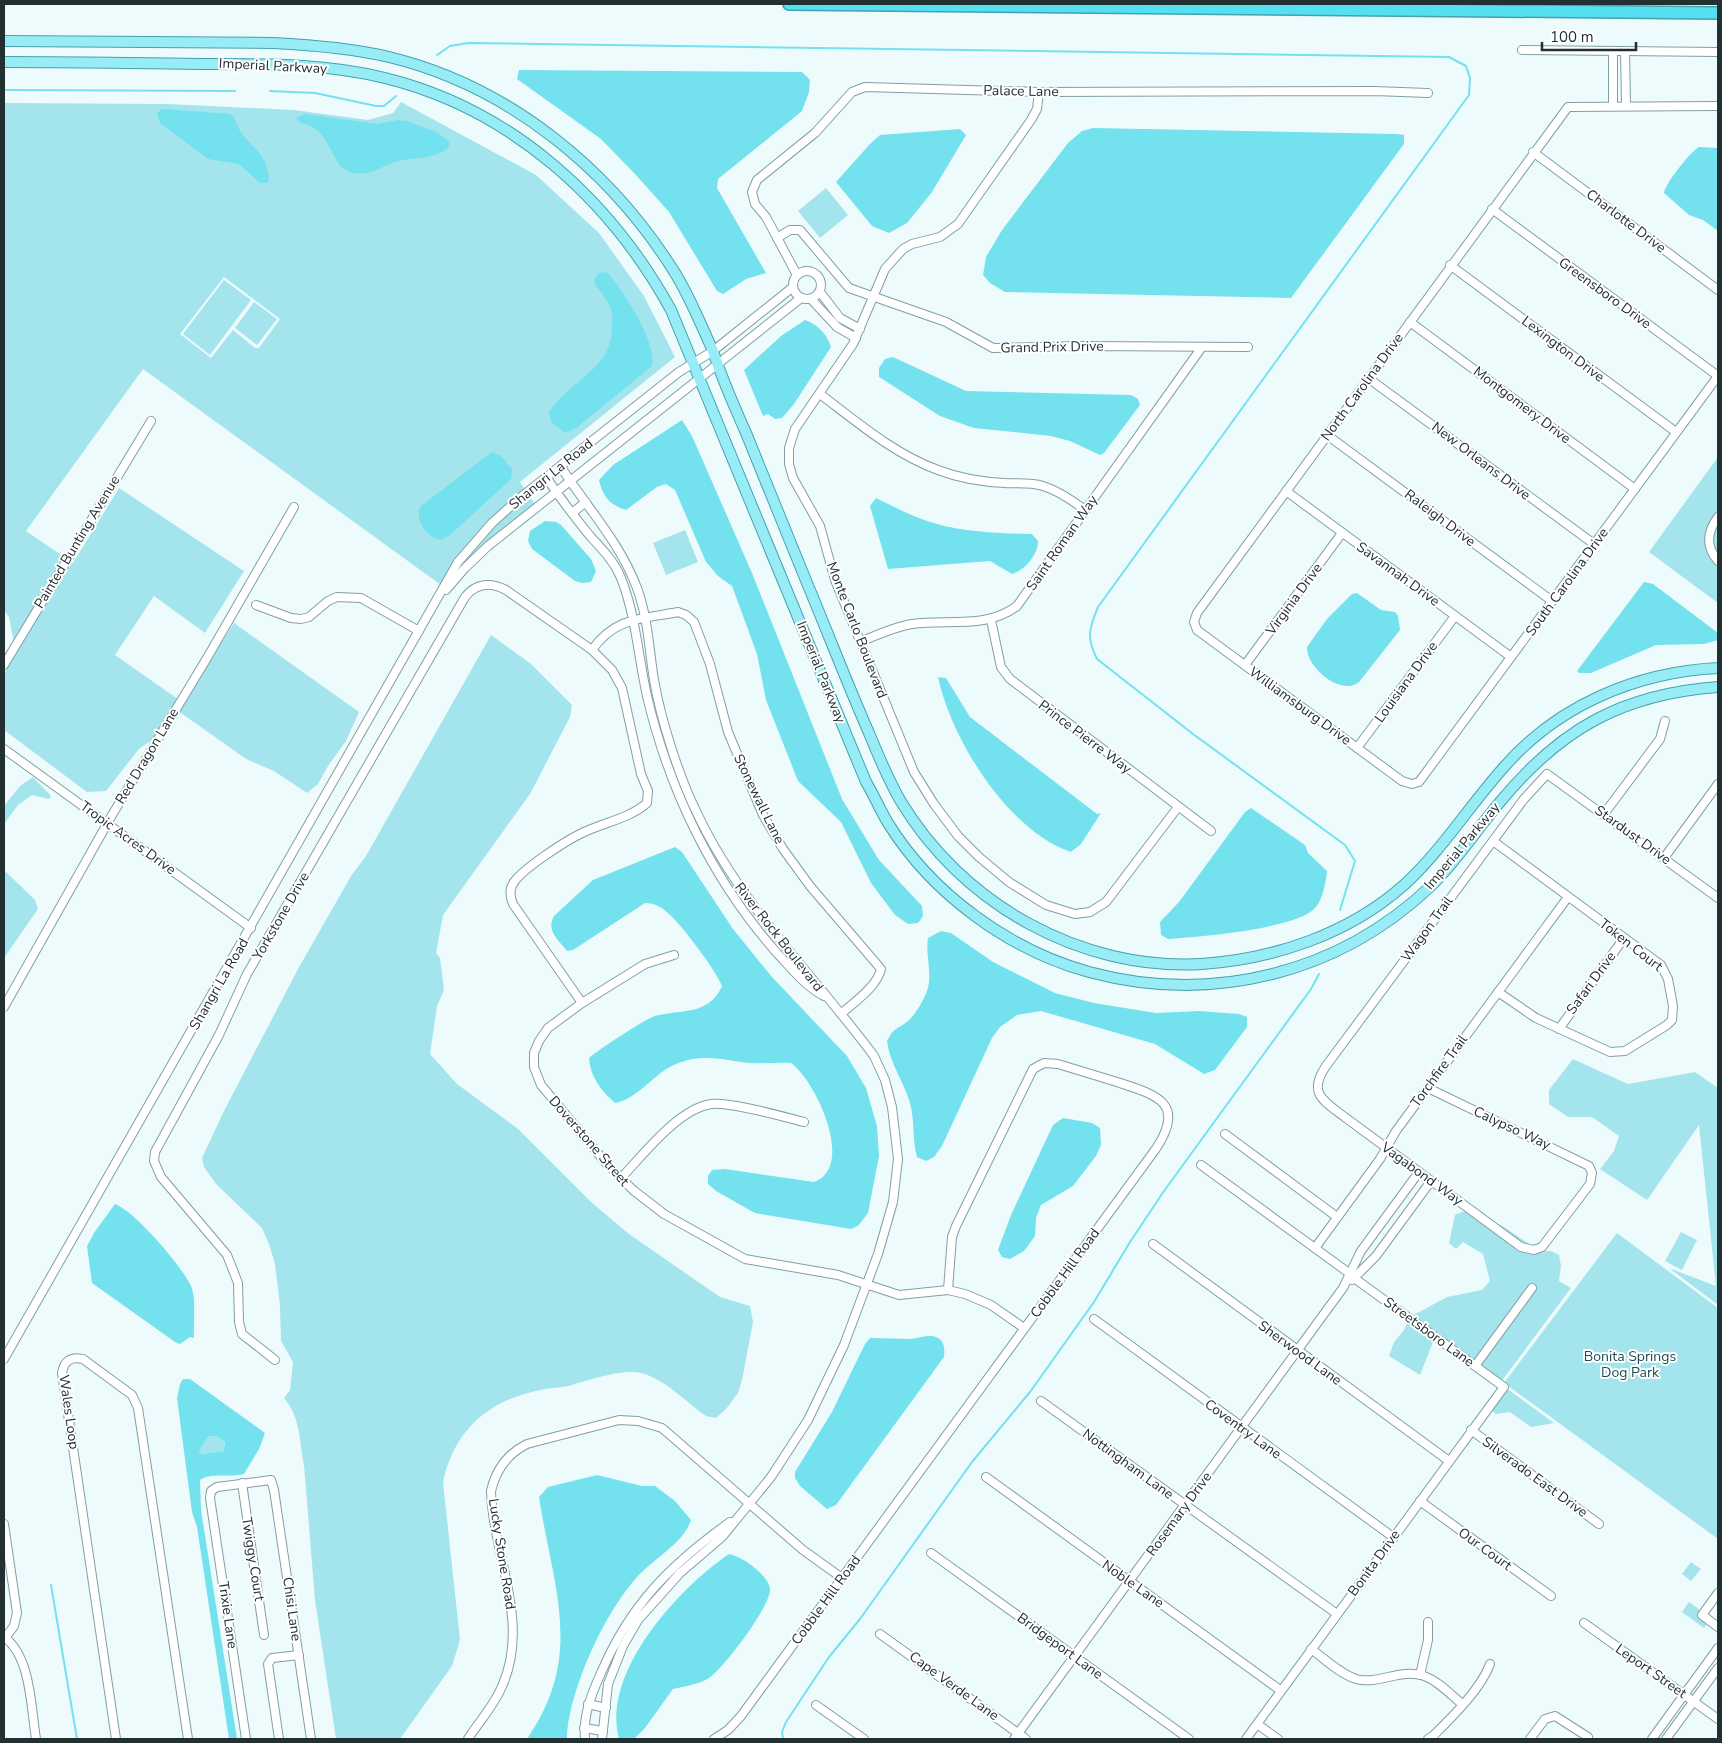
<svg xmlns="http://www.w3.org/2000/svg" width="1722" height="1743" font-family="'Nunito Sans',sans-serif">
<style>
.green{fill:#a4e4ec;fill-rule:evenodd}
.water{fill:#73e1ee;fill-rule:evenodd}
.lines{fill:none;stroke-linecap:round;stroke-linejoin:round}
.stream{stroke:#73e1ee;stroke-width:2}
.minor-casing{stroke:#819fa3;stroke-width:10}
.major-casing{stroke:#43a2ae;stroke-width:12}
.highway-casing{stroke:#43a2ae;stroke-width:14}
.minor{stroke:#fff;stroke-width:8}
.major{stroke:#98ecf6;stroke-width:10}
.highway{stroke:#54e0f0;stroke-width:11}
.labels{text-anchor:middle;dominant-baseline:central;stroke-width:4;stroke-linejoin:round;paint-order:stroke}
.street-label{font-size:14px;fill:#233032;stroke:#fff}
.park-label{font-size:14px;fill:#1d4e54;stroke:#fff}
</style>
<rect width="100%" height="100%" fill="#eefbfd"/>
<!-- green -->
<g class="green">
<path d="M401,102l135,73 63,58 45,63 31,61 -155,125 5,8c-35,26 -63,57 -84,95l-298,-216 -117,162 47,32 46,-75 125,83 -39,62 -51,-37 -39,59 67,47 52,-79 125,89 -13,29 -18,25 -10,18 -11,9 -33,-22 -28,-12 -65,-46 -13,18 -9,4 -20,14 -33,42 -19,1 -83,-62v-55l8,-19 1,-19 -4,-20 -5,-6v-508l163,1 127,6 74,10 25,-7zM224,277l56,42 -21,29h-4l-22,-18 -22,28 -31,-24z"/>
<path d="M826,188l22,27 -28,23 -22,-27z"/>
<path d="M224,280l27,20 -41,55 -27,-21z"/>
<path d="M254,302l23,17 -20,26 -22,-17z"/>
<path d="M1718,457v146l-69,-51z"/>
<path d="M529,496l6,8 -49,39 -29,29c17,-30 45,-56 72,-76z"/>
<path d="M685,530l13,32 -32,13 -13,-32z"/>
<path d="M491,635l40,29 41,41 -2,12 -40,77 -87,121 -7,38 4,5 4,32 -7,16 -7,48 27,30 61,45 73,73 38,32 91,63 30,9 3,16 -11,58 -4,13 -12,16 -10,9 -10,-2c-21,-14 -47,-44 -74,-44 -16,-1 -47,9 -64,14 -7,2 -15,1 -22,3 -54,9 -91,38 -103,93l17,158 -8,26 -52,73h-64l-21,-139 -11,-135c-5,-24 -3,-47 -20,-67l6,-8 3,-28 -12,-21 -1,-36 -5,-41 -6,-20 -7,-16 -46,-44 -12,-17 -2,-9 22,-47 74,-142 53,-93 15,-20z"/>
<path d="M33,777l18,19 -2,3 -17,-4 -14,10 -14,19v-18l16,-20z"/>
<path d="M4,870l31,30 3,9 -34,49z"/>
<path d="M1573,1059l55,25 67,-12 23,16v217l-49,-37 47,18 -17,-161 -52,75 -47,-31 14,-18 5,-15 -27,-19h-24l-19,-13v-14z"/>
<path d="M1467,1210l37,17 35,24h12l8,4 2,11 -2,15 12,7 -70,94 1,3 52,38 -23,4 -21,-15 -14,2 -6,-5 9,-20 -2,-7 -56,-44 -8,4 -13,33 -31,-19 5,-14 10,-12 6,-13 37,-20 35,-7 8,-9 -7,-27 -20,-12 -7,7 -7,-6 6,-28z"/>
<path d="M1681,1232l16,8 -15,30 -17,-9z"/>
<path d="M1617,1233l101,75v231l-214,-156z"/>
<path d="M213,1436l5,1 7,7 -1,7 -22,3 -3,-2 9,-15z"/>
<path d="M1691,1562l10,7 -10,12 -9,-7z"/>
<path d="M1689,1602l22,16 -7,10 -22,-16z"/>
</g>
<!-- water -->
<g class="water">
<path d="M519,70l283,2 8,8 -1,12 -7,19 -84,68 -1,9 49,85 -20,6 -23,15 -6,-3 -48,-79 -34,-38 -34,-35 -84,-60z"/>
<path d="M164,109l66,5c7,5 7,13 12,20 14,17 25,21 27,46l-2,3h-7l-21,-19 -31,-5 -48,-36 -3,-9 3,-4z"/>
<path d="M305,114l73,10 20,-4 9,1 29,11 13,9v6c-15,13 -33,10 -51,14 -11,3 -23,11 -32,12 -30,5 -30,-21 -45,-39 -7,-8 -14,-9 -23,-13l-2,-3z"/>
<path d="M1093,128l303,6 8,1v9l-113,154 -286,-6 -15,-9 -7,-8 3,-18 16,-27 66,-87 14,-12z"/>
<path d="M960,129l6,6 -34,57 -25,31 -18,10 -17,-7 -36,-44 34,-38 10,-9z"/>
<path d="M1699,147l19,1v83l-15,-11 -14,-5 -25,-22c1,-9 26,-41 35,-46z"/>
<path d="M602,272l6,1c16,20 48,66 44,93l-76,62 -11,5 -14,-11 -2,-10c20,-31 63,-43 63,-84 0,-8 1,-16 -3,-23 -3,-9 -11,-15 -15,-23l3,-7z"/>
<path d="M805,320c13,5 22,14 26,27l-37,57 -12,14 -7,1 -7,-5 -5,2 -19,-46 37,-34z"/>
<path d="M893,357l73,34 165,4 7,4 2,6 -36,48 -4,2 -30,-14 -19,-5 -77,-8 -34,-12 -61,-39v-9l6,-9z"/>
<path d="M682,420l10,16 60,137 90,226 37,61 43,46 1,10 -5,7 -10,1 -13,-9 -24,-32 -30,-61 -43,-41 -32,-81 -9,-46 -25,-68 -14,-10 -12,-14 -31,-72 -9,-6 -9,3 -31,23c-16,-5 -23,-13 -27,-30l14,-15z"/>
<path d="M492,452l9,4 11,13 -1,10 -61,56 -9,5c-14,-2 -28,-22 -20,-34z"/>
<path d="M876,498c13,6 25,13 38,18 37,16 78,17 118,18l6,7c0,14 -13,29 -26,33l-22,-13 -102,8 -18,-63z"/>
<path d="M545,521l11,1 5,3 30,34 5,12 -5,11 -9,1 -7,-2 -43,-32 -4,-8 2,-10z"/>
<path d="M1644,582l9,2 65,49v7l-14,4 -48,1 -65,28h-12l-2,-2z"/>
<path d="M1357,593l24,17 14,2 3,4 2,14 -41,52c-18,15 -53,-15 -52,-35l20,-28 25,-25z"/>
<path d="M938,677l8,1 24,39 127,97 4,-1 -20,31 -10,8c-63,-21 -120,-113 -133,-175z"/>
<path d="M1251,808l54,37 3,8 19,18c-1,10 -4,28 -11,36 -17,22 -119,30 -148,32l-7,-4 -1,-13 19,-20 66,-90z"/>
<path d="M675,847l7,5 51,77 39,48 75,79 19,32 11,38 2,30 -11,57 -9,12 -8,4 -96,-16 -39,-22 -8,-7v-8l4,-6 13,-1 89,13c42,-15 2,-101 -23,-119 -14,-1 -28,1 -42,0 -27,-3 -46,-10 -73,1 -22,9 -38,35 -61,39 -14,-12 -25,-27 -26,-45 9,-8 56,-39 66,-42 26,-7 54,0 67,-30 -6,-16 -45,-68 -59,-77 -6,-4 -11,-6 -18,-6l-72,47 -6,1c-9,-12 -21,-20 -13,-35l39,-36z"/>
<path d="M941,931l10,2 42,29 62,31 39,10 62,10 43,-2 40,3 8,3v10l-32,43 -11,4 -49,-30 -114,-33 -24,4 -17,12 -8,11 -50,108 -8,11 -8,4 -9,-4c-5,-17 -2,-36 -7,-54 -6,-21 -20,-39 -23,-62 8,-15 10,-11 21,-20 7,-6 16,-21 19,-30 6,-17 -2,-36 1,-53z"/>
<path d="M1063,1118l29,5 8,5 1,17 -5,11 -23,30 -32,19 -5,13 -1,18 -11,15 -14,8 -8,-2 -4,-7 13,-35 42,-90z"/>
<path d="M115,1204c20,7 66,62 75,80 7,12 3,40 4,54l-4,-1 -10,7 -5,-2 -83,-59 -5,-37 7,-13z"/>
<path d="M927,1336c14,-1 19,7 17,21l-108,148 -9,4 -27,-23 -5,-8v-6l37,-60 33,-68 5,-6 41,1z"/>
<path d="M183,1379h7l75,54 -6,16 -15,25c-15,4 -32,-2 -44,6l1,30 36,229h-8l-32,-212 -5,-15 -15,-114 3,-14zM213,1436l5,1 7,6 -1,8 -22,3 -3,-2 9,-15z"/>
<path d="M597,1475l45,11h13l20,15 16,19c-7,22 -33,36 -49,52 -35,34 -74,119 -75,167h-40c58,-84 26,-151 12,-242l9,-10z"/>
<path d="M729,1554c13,2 41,22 41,36 0,17 -47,79 -61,88 -8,6 -27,9 -36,11l-28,39 -11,11h-15c-18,-67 60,-151 110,-185z"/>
</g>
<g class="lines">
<!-- stream -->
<g class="stream">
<path d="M437,55l13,-9 18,-3 981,14 17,9 4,12 -1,17 -371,512c-9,22 -12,30 -1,52l96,75 152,111 10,16 -15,49"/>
<path d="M4,90l231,1"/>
<path d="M270,91l45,2 61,13h8l12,-10"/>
<path d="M51,1585l26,154"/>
<path d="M783,1739l-1,-7 4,-10 43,-65 31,-38 112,-157 58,-70 64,-90 36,-60 34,-51 147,-202 8,-15"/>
</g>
<!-- minor casing -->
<g class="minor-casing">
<g id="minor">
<path d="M1522,50l196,2"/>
<path d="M1625,51l1,54"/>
<path d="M1039,92l-2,17 -6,11 -73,104 -18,13 -28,7 -9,5 -18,20 -32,75 -58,85 -6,19v16l4,14 27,48 15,54 79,192 20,32 24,32 21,21 30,25 37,23 29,9 15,-2 16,-10 72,-95"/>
<path d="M1613,105v-54"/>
<path d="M1718,106l-150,1 -371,506 -3,9 3,8 205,151 10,3 7,-2 299,-406"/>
<path d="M1533,152l185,138"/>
<path d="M1492,209l226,167"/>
<path d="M777,238l13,-8h10l49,58 97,34 47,26 90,-2 165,1"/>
<path d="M1450,265l226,167"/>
<circle cx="807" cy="285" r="14"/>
<path d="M797,275l-31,-58 -11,-13 -3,-12 5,-12 58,-47 37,-41 13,-5 174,5 335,-1 54,2"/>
<path d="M820,292l20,26 20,11"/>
<path d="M811,299l26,28 19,11"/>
<path d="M1410,322l225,167"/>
<path d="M1368,378l226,166"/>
<path d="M820,394c37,28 74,60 118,76 21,8 44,12 67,13 13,1 25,-1 38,3 16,5 29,14 42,24"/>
<path d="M1327,435l225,166"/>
<path d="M561,467c26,41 59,75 76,121 11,30 12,61 17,92 7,40 25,97 43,133 43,92 117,162 177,243l11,24 7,27 6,52 -5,43 -15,52 -34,91 -36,75 -37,57 -49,60 -42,36 -42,47 -15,26 -15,38 -6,55"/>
<path d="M547,478c13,21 28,39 43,58 12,13 24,25 31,42 15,38 17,78 26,118 22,94 66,185 130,257 15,16 28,33 47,43"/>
<path d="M1286,491l225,166"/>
<path d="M572,513l14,-11"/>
<path d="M1718,517c-11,15 -13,29 0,44"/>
<path d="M446,590l19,-22 23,-22 313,-248"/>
<path d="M256,605l35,13 10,1 8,-2 19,-16 9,-4 24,1 58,33"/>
<path d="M991,620l10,47 9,12 201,152"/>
<path d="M860,642c17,-7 34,-15 52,-18 36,-5 75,5 105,-18l185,-259"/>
<path d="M592,650c23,-33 50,-31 86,-38l8,3 8,7 16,42 18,68 35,83 20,34 27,37 71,83c-4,18 -27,33 -40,45"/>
<path d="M4,665l147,-244"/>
<path d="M1245,665l97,-132"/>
<path d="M1357,748l98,-132"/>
<path d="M4,749l247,179"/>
<path d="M1604,814l56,-75 5,-18"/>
<path d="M1493,841l168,124 7,14 5,27 -1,14 -5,5 -42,26 -15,1 -74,-34 -38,-26"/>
<path d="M1664,858l54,-74"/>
<path d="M674,955l-29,9 -63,39 -34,25 -9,13 -5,12v14l7,18 65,78 27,27 31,24 81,45 93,16 61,20 49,-5 17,4 26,11 33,23"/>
<path d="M4,1007l108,-192 95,-157 87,-151"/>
<path d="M1559,1029l65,-91"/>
<path d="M1428,1088l161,78 3,7 -2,11 -48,63 -8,3 -13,-3 -175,-129c-22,-17 -39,-24 -20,-52l198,-267 23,-25 171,124"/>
<path d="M1225,1134l112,83"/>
<path d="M1201,1165l148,108"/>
<path d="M621,1178c22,-23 57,-69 90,-74 18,-3 73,13 93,18"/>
<path d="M1153,1244l296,217"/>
<path d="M1315,1248l65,-89 16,-28 172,-234"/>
<path d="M1352,1280l24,-24 55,-75"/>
<path d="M1094,1319l299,218"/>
<path d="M4,1359l454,-797 34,-39 28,-25 159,-126 34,-21 80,-64"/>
<path d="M275,1360l-33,-26 -3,-12 -1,-39 -11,-28 -66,-78 -7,-16 1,-9 64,-117 28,-61 218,-377c11,-14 26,-15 41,-7l86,60 20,20 10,18 19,86 7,17 -1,12c-18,16 -46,20 -67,31 -16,8 -56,34 -66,48 -5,7 -4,15 -1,22l69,99"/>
<path d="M1475,1366l57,-78"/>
<path d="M1041,1401l296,213"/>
<path d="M1471,1430l128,94"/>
<path d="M986,1477l294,213"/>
<path d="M242,1483l22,152"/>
<path d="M1420,1501l131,95"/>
<path d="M4,1524l13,89 -3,13 -9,12"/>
<path d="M931,1553l258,186"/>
<path d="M1718,1593l-16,22 16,12"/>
<path d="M1584,1623l134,96"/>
<path d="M880,1634l146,105"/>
<path d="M4,1637c27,19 27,71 32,102"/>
<path d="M1311,1649c14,10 29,25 45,30 22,6 43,-10 65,-4 15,4 29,19 41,29"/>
<path d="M1420,1675l8,-35v-18"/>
<path d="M588,1704l18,4"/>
<path d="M816,1705l48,34"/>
<path d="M1257,1724l21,15"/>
<path d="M584,1728l19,3"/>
<path d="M116,1739l-54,-366c2,-12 9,-17 21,-14l49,36 6,13 50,331"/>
<path d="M246,1739l-36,-241 1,-7 6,-4 54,-7 3,10 37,249"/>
<path d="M279,1739l-11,-75 4,-6 27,-3"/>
<path d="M468,1739c12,-19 27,-34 35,-55 27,-63 -10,-129 -12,-193 5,-22 16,-37 36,-47l92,-24 19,1 24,7 141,122 39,28"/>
<path d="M585,1739c-2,-24 6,-44 16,-66 29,-68 69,-108 129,-151"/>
<path d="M714,1739l14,-9 13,-14 414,-566c32,-47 2,-55 -38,-68 -20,-6 -39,-12 -59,-18l-14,-1 -11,6 -77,157 -4,11 -4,53"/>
<path d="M1014,1739l315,-432 14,-19 18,-37 58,-79"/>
<path d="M1246,1739l258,-352 -150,-109"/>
<path d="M1428,1739l5,-3c19,-19 48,-47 57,-72"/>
<path d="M1530,1739l15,-20 10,-3 33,21"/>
<path d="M1652,1739l66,-91"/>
<path d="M1666,1739l52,-71"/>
</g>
</g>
<!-- major casing -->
<g class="major-casing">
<g id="major">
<path d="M4,41l269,2c40,2 78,5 116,14 120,29 222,113 286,216 15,24 26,52 38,78 9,28 21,55 33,82 20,50 41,100 61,150 21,50 40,100 62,150 9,22 19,46 31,67 61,103 180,171 302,164 72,-5 147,-30 202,-79 38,-35 66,-80 100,-118 54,-62 133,-95 214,-99"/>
<path d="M4,62c66,0 132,1 199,2 61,0 123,-1 182,14 126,31 225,121 286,232l195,472c8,13 14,28 22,41 44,71 121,127 201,149 123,33 249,2 342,-86 26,-25 46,-57 69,-84 61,-74 123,-108 218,-115"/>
</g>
</g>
<!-- highway casing -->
<g class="highway-casing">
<path id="highway" d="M789,4l929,9"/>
</g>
<!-- minor -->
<use href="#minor" class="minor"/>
<!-- major -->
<use href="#major" class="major"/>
<!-- highway -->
<use href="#highway" class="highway"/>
</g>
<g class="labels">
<!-- street labels -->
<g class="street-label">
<text transform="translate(273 66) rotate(3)">Imperial Parkway</text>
<text transform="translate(1021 91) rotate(1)">Palace Lane</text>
<text transform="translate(1626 221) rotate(37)">Charlotte Drive</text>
<text transform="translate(1605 293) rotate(36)">Greensboro Drive</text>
<text transform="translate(1052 347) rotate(-1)">Grand Prix Drive</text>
<text transform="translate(1563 349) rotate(37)">Lexington Drive</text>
<text transform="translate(1362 387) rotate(-54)">North Carolina Drive</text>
<text transform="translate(1522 405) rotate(37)">Montgomery Drive</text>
<text transform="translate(1481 461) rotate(37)">New Orleans Drive</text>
<text transform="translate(551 474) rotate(-39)">Shangri La Road</text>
<text transform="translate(1440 518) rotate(37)">Raleigh Drive</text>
<text transform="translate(77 542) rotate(-59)">Painted Bunting Avenue</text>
<text transform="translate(1062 543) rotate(-55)">Saint Roman Way</text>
<text transform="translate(1398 574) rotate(36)">Savannah Drive</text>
<text transform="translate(1567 582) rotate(-54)">South Carolina Drive</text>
<text transform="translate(1294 599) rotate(-54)">Virginia Drive</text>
<text transform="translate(857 630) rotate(69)">Monte Carlo Boulevard</text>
<text transform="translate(821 672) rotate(68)">Imperial Parkway</text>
<text transform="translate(1406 682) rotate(-54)">Louisiana Drive</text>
<text transform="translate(1300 706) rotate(36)">Williamsburg Drive</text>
<text transform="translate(1085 737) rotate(37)">Prince Pierre Way</text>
<text transform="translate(147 756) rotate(-59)">Red Dragon Lane</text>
<text transform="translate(759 799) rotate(64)">Stonewall Lane</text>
<text transform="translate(1633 835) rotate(36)">Stardust Drive</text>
<text transform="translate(128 838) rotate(36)">Tropic Acres Drive</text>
<text transform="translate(1462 846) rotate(-50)">Imperial Parkway</text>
<text transform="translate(281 916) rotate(-60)">Yorkstone Drive</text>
<text transform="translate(1427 929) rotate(-54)">Wagon Trail</text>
<text transform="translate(779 937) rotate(52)">River Rock Boulevard</text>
<text transform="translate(1631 945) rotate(38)">Token Court</text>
<text transform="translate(1591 983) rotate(-54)">Safari Drive</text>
<text transform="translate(219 984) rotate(-60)">Shangri La Road</text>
<text transform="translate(1439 1071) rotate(-54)">Torchfire Trail</text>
<text transform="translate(1512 1128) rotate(25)">Calypso Way</text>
<text transform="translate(589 1141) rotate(49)">Doverstone Street</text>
<text transform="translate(1422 1174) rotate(36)">Vagabond Way</text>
<text transform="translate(1065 1273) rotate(-54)">Cobble Hill Road</text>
<text transform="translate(1429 1332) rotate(36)">Streetsboro Lane</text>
<text transform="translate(1300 1353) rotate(36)">Sherwood Lane</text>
<text transform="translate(69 1412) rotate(82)">Wales Loop</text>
<text transform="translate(1243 1429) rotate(36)">Coventry Lane</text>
<text transform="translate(1128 1464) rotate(36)">Nottingham Lane</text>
<text transform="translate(1535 1477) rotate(36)">Silverado East Drive</text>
<text transform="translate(1179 1514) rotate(-54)">Rosemary Drive</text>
<text transform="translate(1485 1549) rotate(36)">Our Court</text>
<text transform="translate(502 1554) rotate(81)">Lucky Stone Road</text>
<text transform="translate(253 1559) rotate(81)">Twiggy Court</text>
<text transform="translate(1374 1563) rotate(-54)">Bonita Drive</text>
<text transform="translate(1133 1584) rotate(35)">Noble Lane</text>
<text transform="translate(826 1600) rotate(-54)">Cobble Hill Road</text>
<text transform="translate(292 1609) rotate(82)">Chisi Lane</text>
<text transform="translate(228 1615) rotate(82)">Trixie Lane</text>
<text transform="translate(1060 1646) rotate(36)">Bridgeport Lane</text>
<text transform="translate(1651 1671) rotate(35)">Leport Street</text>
<text transform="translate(954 1686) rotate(36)">Cape Verde Lane</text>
</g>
<!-- park labels -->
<g class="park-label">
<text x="1630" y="1356">Bonita Springs<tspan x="1630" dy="16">Dog Park</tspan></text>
</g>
</g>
<!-- border -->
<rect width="1722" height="1743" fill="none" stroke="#233032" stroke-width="10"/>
<!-- scale -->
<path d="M1542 42v8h94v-8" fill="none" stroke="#233032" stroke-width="2.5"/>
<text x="1550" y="42" font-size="15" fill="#233032" stroke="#ffffff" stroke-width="4" paint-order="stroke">100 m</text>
</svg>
